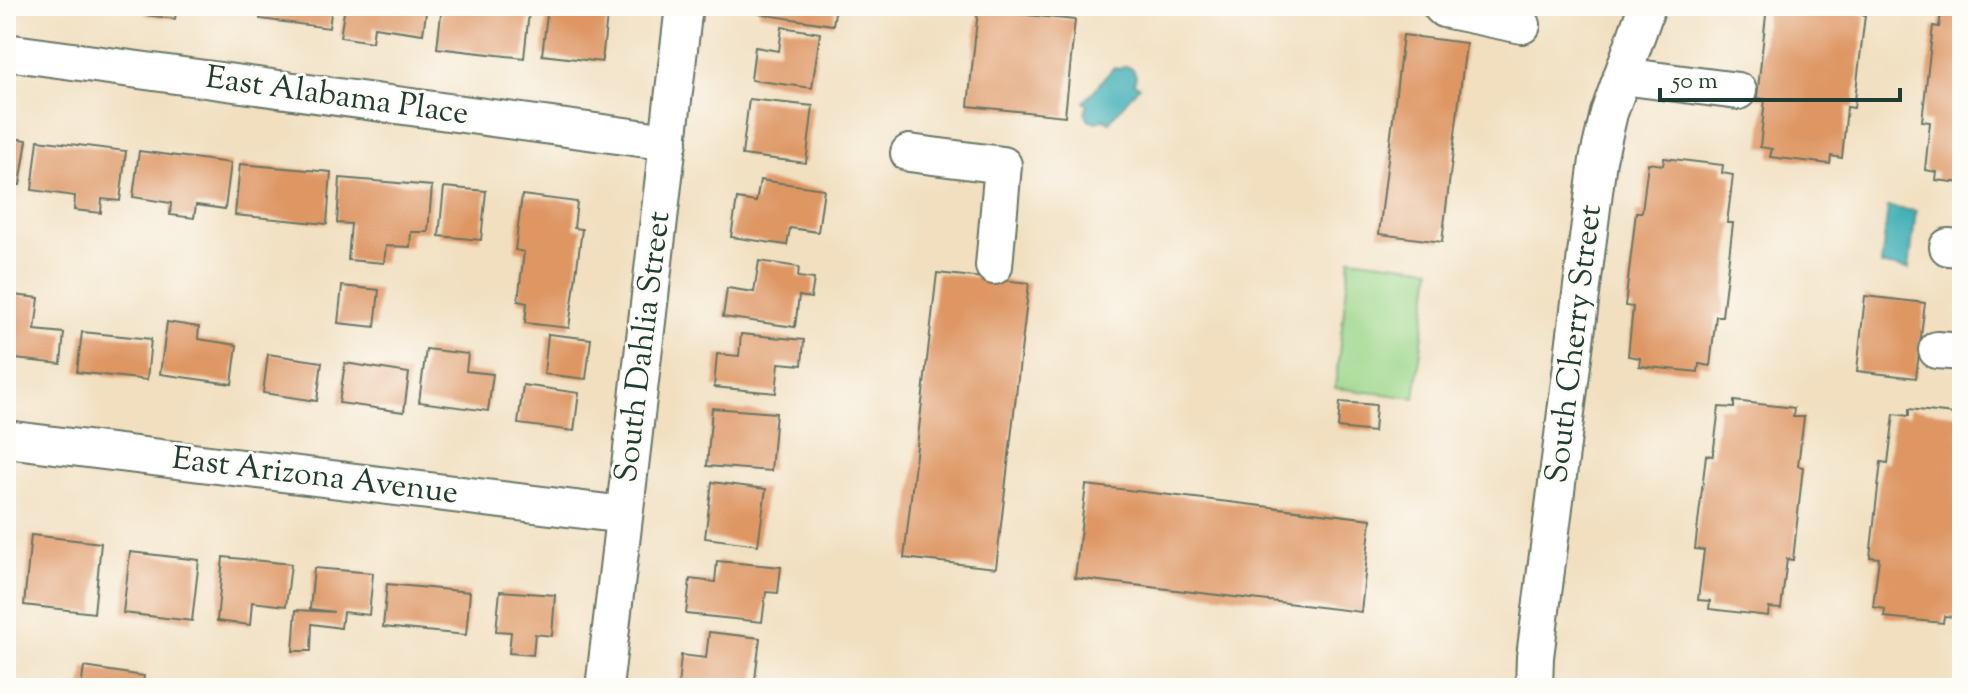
<svg xmlns="http://www.w3.org/2000/svg" width="1968" height="694" font-family="'Sorts Mill Goudy',serif">
<style>
.green{fill:#9cd689;stroke:#5e8a5e;stroke-width:2}
.water{fill:#39abb2;stroke:#2c7473;stroke-width:2}
.building{fill:#de9663}
.lines{fill:none;stroke-linecap:round;stroke-linejoin:round}
.minor-casing{stroke:#687665;stroke-width:40}
.minor{stroke:#fff;stroke-width:36}
.labels{text-anchor:middle;dominant-baseline:central;stroke-width:6;stroke-linejoin:round;paint-order:stroke}
.street-label{font-size:32px;fill:#1f3d34;stroke:#fdfcf7}
</style>
<rect width="100%" height="100%" fill="#fdfcf7"/>
<filter id="ink" filterUnits="userSpaceOnUse"><feTurbulence type="fractalNoise" baseFrequency=".0125" numOctaves="2"/><feDisplacementMap in="SourceGraphic" scale="16" xChannelSelector="R" yChannelSelector="G"/><feConvolveMatrix kernelMatrix="1 2 1 2 8 2 1 2 1" color-interpolation-filters="sRGB"/></filter>
<filter id="wash" filterUnits="userSpaceOnUse"><feTurbulence type="fractalNoise" baseFrequency=".006" numOctaves="4" result="noise"/><feDisplacementMap in="SourceGraphic" scale="32" xChannelSelector="R" yChannelSelector="G"/><feGaussianBlur stdDeviation="1.8" result="paint"/><feColorMatrix in="noise" values="0 0 0 0 0 0 0 0 0 0 0 0 0 0 0 0 0 1.4 0 .05"/><feComposite in="paint" operator="in"/></filter>
<g filter="url(#wash)">
<rect width="100%" height="100%" fill="#f1dfc0"/>
<!-- green -->
<path class="green" d="M1350,258l81,10 -16,130 -80,-10z"/>
<!-- water -->
<g class="water">
<path d="M1126,66l7,3 3,7 -2,7 5,3 -30,36 -5,-3 -7,3 -8,-2 -4,-8 3,-7 -4,-3 30,-35 4,2z"/>
<path d="M1888,207l28,4 -7,58 -28,-4z"/>
</g>
<g id="blocks">
<!-- building -->
<g class="building">
<path d="M146,6h31l-2,13 -30,-4z"/>
<path d="M262,6h70l-3,22 -69,-9z"/>
<path d="M345,6h82l-4,28 -49,-7 -2,15 -32,-5z"/>
<path d="M442,6h37l50,6 -5,46 -87,-10z"/>
<path d="M548,6h60l-6,56 -60,-7z"/>
<path d="M760,6h76l-3,19 -74,-11z"/>
<path d="M1767,6h93l-1,8 6,1 -11,93 -7,-1 -5,51 -11,-2 -1,8 -60,-7 2,-8 -12,-2 5,-48 -8,-1z"/>
<path d="M1942,6h20v177l-26,-3 1,-8 -12,-2 5,-48 -8,-1 11,-95 6,1z"/>
<path d="M978,10l97,10 -10,96 -97,-10z"/>
<path d="M782,27l38,6 -8,55 -61,-8 4,-33 24,4z"/>
<path d="M1403,35l63,8 -24,199 -63,-8z"/>
<path d="M749,99l64,7 -7,57 -64,-8z"/>
<path d="M6,137l21,3 -7,45 -14,-2z"/>
<path d="M38,140l88,11 -6,50 -18,-2 -1,14 -27,-3 1,-14 -43,-6z"/>
<path d="M139,151l92,12 -6,46 -29,-4 -2,13 -24,-3 1,-12 -38,-6z"/>
<path d="M1664,158l59,7 -1,8 11,2 -6,48h6l-11,93h-6l-6,50 -11,-2 -1,8 -59,-6 1,-8 -12,-2 5,-49 -8,-1 11,-94h6l6,-49 15,2z"/>
<path d="M240,164l91,8 -4,52 -92,-9z"/>
<path d="M340,178l92,8 -4,46h-17l-1,15 -24,-1 -2,17 -36,-3 3,-36 -14,-1z"/>
<path d="M760,180l64,9 -6,43 -28,-4 -3,17 -56,-8 6,-38 19,3z"/>
<path d="M444,187l42,4 -5,49 -42,-4z"/>
<path d="M522,195l55,7 -3,26 8,1 -13,99 -44,-5 2,-20 -9,-2 6,-49 -9,-2z"/>
<path d="M759,261l40,6 -1,10 16,2 -3,19 -12,-2 -4,31 -72,-10 4,-29 27,4z"/>
<path d="M937,273l92,10 -33,285 -92,-10z"/>
<path d="M342,286l37,4 -4,37 -37,-4z"/>
<path d="M13,295l26,3 -4,32 29,3 -3,31 -55,-6v-30h3z"/>
<path d="M1865,296l60,7 -9,75 -59,-7z"/>
<path d="M167,322l32,5 -1,12 39,6 -5,39 -72,-10z"/>
<path d="M82,332l69,7 -4,41 -70,-8z"/>
<path d="M548,334l43,5 -5,40 -42,-5z"/>
<path d="M741,334l63,6 -2,25 -23,-2 -3,30 -62,-6 3,-33 22,2z"/>
<path d="M426,349l42,5 -2,17 27,3 -5,37 -69,-9z"/>
<path d="M268,354l54,8 -5,39 -54,-8z"/>
<path d="M345,363l64,10 -5,39 -65,-9z"/>
<path d="M523,385l56,8 -5,38 -56,-7z"/>
<path d="M1734,401l60,7 -1,9h11l-6,49 5,1 -10,93 -6,-1 -6,50 -12,-1 -1,8 -59,-7 1,-8 -12,-1 6,-50 -9,-1 11,-94 7,1 6,-49 15,1z"/>
<path d="M1340,402l36,3 -2,27 -36,-4z"/>
<path d="M712,408l64,5 -5,58 -64,-5z"/>
<path d="M1909,409l53,6v152l-6,50 -12,-1 -1,7 -59,-6 1,-8 -12,-2 6,-49 -9,-1 11,-95 7,1 6,-49 15,2z"/>
<path d="M712,482l54,7 -8,56 -53,-7z"/>
<path d="M1086,485l285,34 -10,93 -286,-34z"/>
<path d="M31,535l70,8 -7,70 -70,-8z"/>
<path d="M6,537h5l-3,31 -2,-1z"/>
<path d="M130,552l69,8 -7,61 -69,-8z"/>
<path d="M223,557l68,7 -5,42 -34,-4 -2,23 -33,-4z"/>
<path d="M717,561l64,6 -3,26 -12,-1 -4,30 -76,-8 4,-35 25,3z"/>
<path d="M314,568l59,5 -4,42 -26,-3 -2,16 -29,-4 -1,27h-18l3,-41 38,2 -24,-3z"/>
<path d="M387,584l83,8 -4,43 -83,-8z"/>
<path d="M500,591l55,4 -3,41 -17,-2 -2,21 -24,-2 2,-21 -15,-1z"/>
<path d="M709,632l51,6 -6,50h-76l3,-33 25,3z"/>
<path d="M84,667l60,9 -2,12h-61z"/>
</g>
</g>
</g>
<g filter="url(#ink)">
<use href="#blocks" fill-opacity="0" stroke="#687665" stroke-width="2"/>
<g class="lines">
<!-- minor casing -->
<g class="minor-casing">
<g id="minor">
<path d="M1441,6l3,3 78,16"/>
<path d="M6,52l663,90"/>
<path d="M1622,76l116,15"/>
<path d="M909,153l94,12 -9,101"/>
<path d="M1948,247l14,1"/>
<path d="M1937,350l25,2"/>
<path d="M6,439l618,76"/>
<path d="M604,688l80,-682"/>
<path d="M1534,688l1,-31 63,-497 11,-47 38,-107"/>
</g>
</g>
<!-- minor -->
<use href="#minor" class="minor"/>
</g>
</g>
<g class="labels">
<!-- street labels -->
<g class="street-label">
<text transform="translate(337 97) rotate(8)">East Alabama Place</text>
<text transform="translate(1575 344) rotate(-83)">South Cherry Street</text>
<text transform="translate(644 347) rotate(-83)">South Dahlia Street</text>
<text transform="translate(315 477) rotate(7)">East Arizona Avenue</text>
</g>
</g>
<!-- margin -->
<rect width="1968" height="694" fill="none" stroke="#fdfcf7" stroke-width="32"/>
<!-- scale -->
<path d="M1660 88v12h240v-12" fill="none" stroke="#1f3d34" stroke-width="4"/>
<text x="1672" y="88" font-size="24" fill="#1f3d34" stroke="#fdfcf7" stroke-width="6" paint-order="stroke">50 m</text>
</svg>
